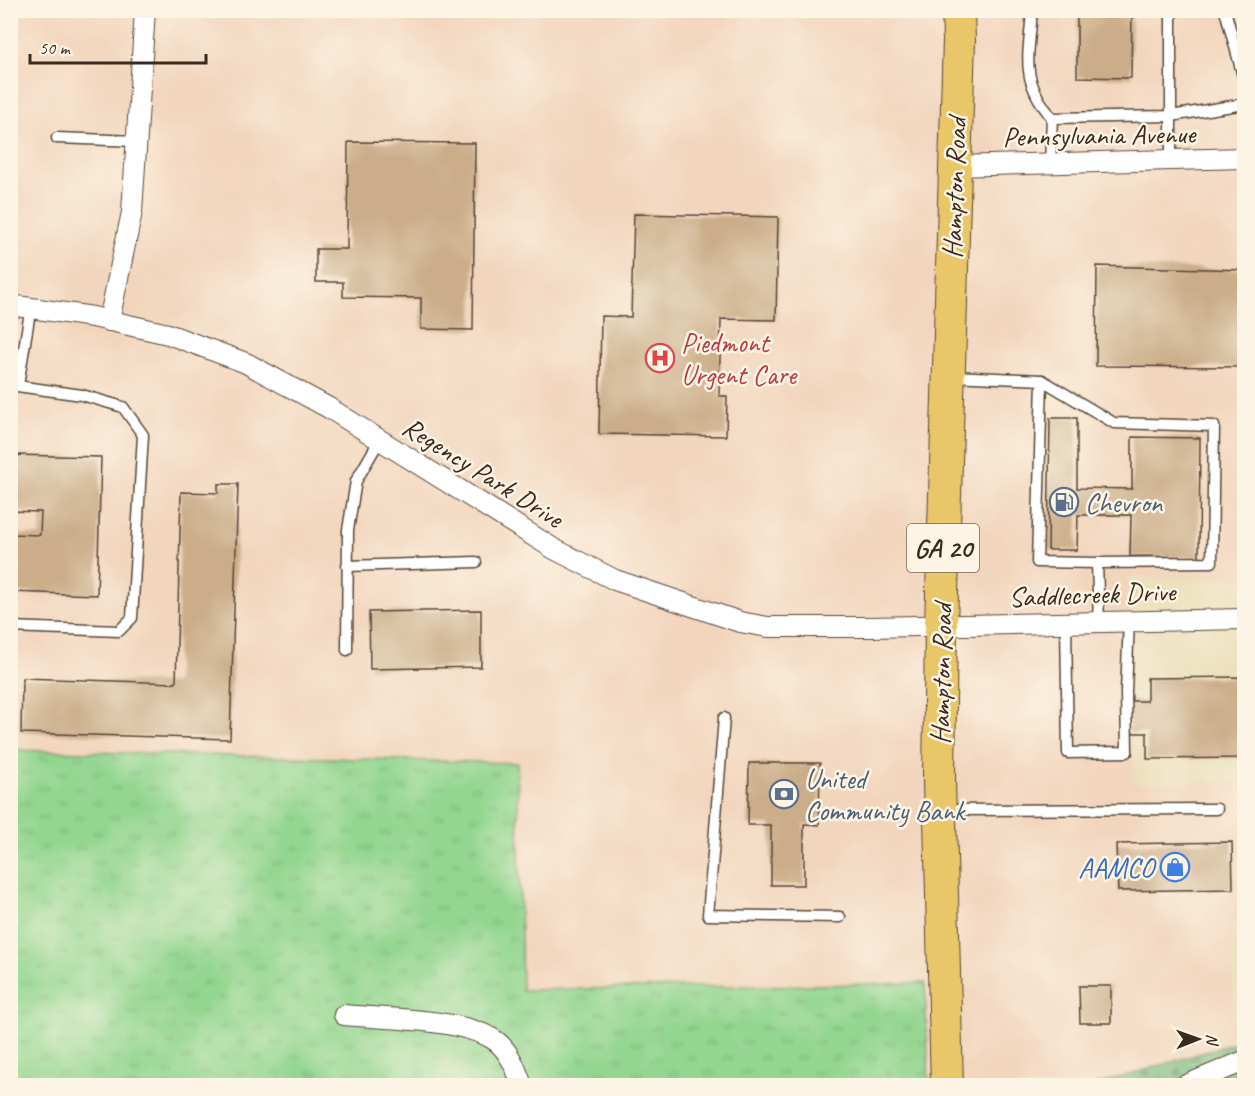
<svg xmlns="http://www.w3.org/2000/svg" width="1255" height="1096" font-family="Caveat,sans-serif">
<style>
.built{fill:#f2d5bd}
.forest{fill:url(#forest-firs);stroke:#58704c;stroke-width:1.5}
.park{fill:url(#park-tufts);stroke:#668056;stroke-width:1.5}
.building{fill:#cbad89}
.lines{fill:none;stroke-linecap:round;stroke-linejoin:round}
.lane-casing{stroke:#564536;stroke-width:13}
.street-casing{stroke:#564536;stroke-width:22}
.primary-casing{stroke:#564536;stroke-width:34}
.lane{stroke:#fff;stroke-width:10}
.street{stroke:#fff;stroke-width:20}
.primary{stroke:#e9c769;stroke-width:32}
.labels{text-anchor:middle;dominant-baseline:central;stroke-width:5;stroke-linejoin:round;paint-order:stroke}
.shield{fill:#fcf5e5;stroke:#75675a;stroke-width:1.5}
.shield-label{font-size:27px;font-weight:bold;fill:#3b2a1e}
.street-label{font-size:28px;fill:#3b2a1e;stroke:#fcf5e5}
.health-label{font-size:28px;fill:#be3a42;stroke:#fcf5e5;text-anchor:start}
.service-label{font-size:28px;fill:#4e5e75;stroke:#fcf5e5;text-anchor:start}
.shop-label{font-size:28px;fill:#366cbe;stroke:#fcf5e5;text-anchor:end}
</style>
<defs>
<pattern id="forest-firs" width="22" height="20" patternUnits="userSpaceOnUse" patternTransform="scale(1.5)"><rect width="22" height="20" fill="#75b77a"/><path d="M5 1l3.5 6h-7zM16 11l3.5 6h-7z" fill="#619563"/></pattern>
<pattern id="park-tufts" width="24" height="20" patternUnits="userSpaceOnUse" patternTransform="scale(1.5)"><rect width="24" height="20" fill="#92d68f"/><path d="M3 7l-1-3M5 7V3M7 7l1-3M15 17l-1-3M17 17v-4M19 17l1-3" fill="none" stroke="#7fb87b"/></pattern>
</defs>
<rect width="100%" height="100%" fill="#fcf5e5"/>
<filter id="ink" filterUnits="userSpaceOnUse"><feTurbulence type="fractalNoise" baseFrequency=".0167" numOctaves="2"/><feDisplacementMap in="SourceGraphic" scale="12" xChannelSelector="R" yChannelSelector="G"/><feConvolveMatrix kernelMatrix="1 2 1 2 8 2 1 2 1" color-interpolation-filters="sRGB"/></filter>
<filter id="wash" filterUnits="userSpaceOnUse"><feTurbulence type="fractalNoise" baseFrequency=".008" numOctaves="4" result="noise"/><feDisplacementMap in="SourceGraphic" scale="24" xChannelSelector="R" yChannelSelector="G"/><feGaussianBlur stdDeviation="1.35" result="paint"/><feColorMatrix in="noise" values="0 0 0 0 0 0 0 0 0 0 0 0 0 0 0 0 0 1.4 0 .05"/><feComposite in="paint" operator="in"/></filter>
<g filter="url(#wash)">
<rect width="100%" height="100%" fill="#ece0bd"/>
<!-- built -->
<path class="built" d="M11,11h1233v568l-114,-2 4,206 110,-2v139l-12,1 2,122 -139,42h-166l-4,-102 -403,7 -6,-227 -505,-13z"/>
<!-- forest -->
<path class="forest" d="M1234,1043l1,42h-140z"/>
<!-- park -->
<path class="park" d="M11,750l506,13 5,227 403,-7 4,102 -918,1z"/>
<g id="blocks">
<!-- building -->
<g class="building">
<path d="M1077,10h55l-1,68 -54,-1z"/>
<path d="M348,142l127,1 -2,187 -52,-1v-31l-78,-1v-15h-27v-33h31z"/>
<path d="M634,214l144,3 -2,103 -55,-1 -2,77h8l-1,40 -127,-2 2,-118 30,1z"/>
<path d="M1097,266l147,4v97l-148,-1z"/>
<path d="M1050,418h27v70l55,1v-52l68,1 -1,119 -69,-1 1,-41h-53l-1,35h-29z"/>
<path d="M12,455l89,2 -4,138 -87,-3v-58l30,1 1,-23 -31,-1z"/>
<path d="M218,484h20l-8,255 -209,-6 1,-55 154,5 5,-191 37,1z"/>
<path d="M481,610v57l-111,2 -1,-57z"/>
<path d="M1244,677v81l-97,1v-26h-18l-1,-32h19v-23z"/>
<path d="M749,763h71l-1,62 -15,-1v61h-33v-60h-23z"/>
<path d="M1232,842l1,47 -115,2 -2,-47z"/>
<path d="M1079,986h32v37h-31z"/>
</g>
</g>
</g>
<g filter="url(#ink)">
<use href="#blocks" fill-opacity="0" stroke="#564536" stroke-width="1.5"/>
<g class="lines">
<!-- lane casing -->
<g class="lane-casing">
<g id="lane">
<path d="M1032,10c-3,49 -13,67 20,108l119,-2 73,-12"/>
<path d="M1171,10v152"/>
<path d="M1225,10l19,70"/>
<path d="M57,138l80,3"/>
<path d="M1050,164l2,-46"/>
<path d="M951,376l91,4 -5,182 60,1 2,59"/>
<path d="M1042,380l72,43 100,3 -2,136 -115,1"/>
<path d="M10,385l72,10 41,12 20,28 -11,183 -13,13 -109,-4"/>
<path d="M18,385l13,-79"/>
<path d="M347,566l129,-4"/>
<path d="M1066,623l2,130 59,-1 -1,-60 3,-72"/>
<path d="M347,650l1,-120 8,-49 23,-40"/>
<path d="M724,718l-16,197 132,2"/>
<path d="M942,810l275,-1"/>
</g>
</g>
<!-- street casing -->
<g class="street-casing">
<g id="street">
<path d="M955,166l289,-8"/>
<path d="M10,305l83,12 75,17 78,29 83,45 225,141 61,31 125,42 28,5h102l374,-8"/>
<path d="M109,321l23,-109 13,-202"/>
<path d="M344,1015c41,4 114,3 149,24 15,9 24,31 29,47"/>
<path d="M1184,1086l60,-25"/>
</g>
</g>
<!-- primary casing -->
<g class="primary-casing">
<path id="primary" d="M947,1086l-8,-306 2,-155 18,-585 -1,-30"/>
</g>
<!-- lane -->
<use href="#lane" class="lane"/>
<!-- street -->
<use href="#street" class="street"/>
<!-- primary -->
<use href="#primary" class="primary"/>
</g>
</g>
<!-- icons -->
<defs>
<g id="hospital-ring" transform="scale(1.5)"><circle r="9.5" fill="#fcf5e5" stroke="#e0444e" stroke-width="1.5"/><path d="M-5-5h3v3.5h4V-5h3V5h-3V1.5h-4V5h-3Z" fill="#e0444e"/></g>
<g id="fuel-ring" transform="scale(1.5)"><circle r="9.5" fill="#fcf5e5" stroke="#5c6f8a" stroke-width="1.5"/><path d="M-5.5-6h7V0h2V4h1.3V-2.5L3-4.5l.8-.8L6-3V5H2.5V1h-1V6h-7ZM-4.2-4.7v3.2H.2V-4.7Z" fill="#5c6f8a"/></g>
<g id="bank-ring" transform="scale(1.5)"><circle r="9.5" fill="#fcf5e5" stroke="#5c6f8a" stroke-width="1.5"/><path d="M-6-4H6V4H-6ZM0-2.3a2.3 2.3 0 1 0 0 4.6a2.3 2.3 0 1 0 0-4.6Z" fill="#5c6f8a"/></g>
<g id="shop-ring" transform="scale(1.5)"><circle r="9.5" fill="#fcf5e5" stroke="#3f7fe0" stroke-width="1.5"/><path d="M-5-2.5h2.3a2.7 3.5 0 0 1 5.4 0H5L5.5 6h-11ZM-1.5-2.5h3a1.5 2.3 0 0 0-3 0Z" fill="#3f7fe0"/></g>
</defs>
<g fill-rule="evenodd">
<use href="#hospital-ring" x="660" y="358"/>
<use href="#fuel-ring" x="1064" y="502"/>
<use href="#bank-ring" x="784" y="794"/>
<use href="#shop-ring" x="1175" y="867"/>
</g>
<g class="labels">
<!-- shield labels -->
<rect class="shield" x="907" y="524" width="72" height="48" rx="4.5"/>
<g class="shield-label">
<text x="943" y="548">GA 20</text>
</g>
<!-- street labels -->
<g class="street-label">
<text transform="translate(1099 135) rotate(-1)">Pennsylvania Avenue</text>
<text transform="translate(954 188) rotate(-88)">Hampton Road</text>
<text transform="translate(483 472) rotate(32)">Regency Park Drive</text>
<text transform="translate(1092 594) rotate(-2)">Saddlecreek Drive</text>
<text transform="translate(941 674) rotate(-89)">Hampton Road</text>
</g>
<!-- health labels -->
<g class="health-label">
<text x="681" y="342">Piedmont<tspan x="681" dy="32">Urgent Care</tspan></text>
</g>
<!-- service labels -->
<g class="service-label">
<text x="1085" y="502">Chevron</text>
<text x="805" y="778">United<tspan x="805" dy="32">Community Bank</tspan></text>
</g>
<!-- shop labels -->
<g class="shop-label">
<text x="1154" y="867">AAMCO</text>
</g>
</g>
<!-- margin -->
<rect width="1255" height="1096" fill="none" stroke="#fcf5e5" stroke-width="36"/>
<!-- north arrow -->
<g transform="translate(1198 1039) rotate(89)" stroke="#fcf5e5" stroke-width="4.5" paint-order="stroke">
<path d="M0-4.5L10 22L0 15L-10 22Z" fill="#3b2a1e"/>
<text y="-9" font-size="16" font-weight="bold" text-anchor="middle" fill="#3b2a1e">N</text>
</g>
<!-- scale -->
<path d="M30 54v9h176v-9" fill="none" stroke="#3b2a1e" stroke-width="3"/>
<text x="39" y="54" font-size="18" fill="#3b2a1e" stroke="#fcf5e5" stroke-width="4.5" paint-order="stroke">50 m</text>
</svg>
